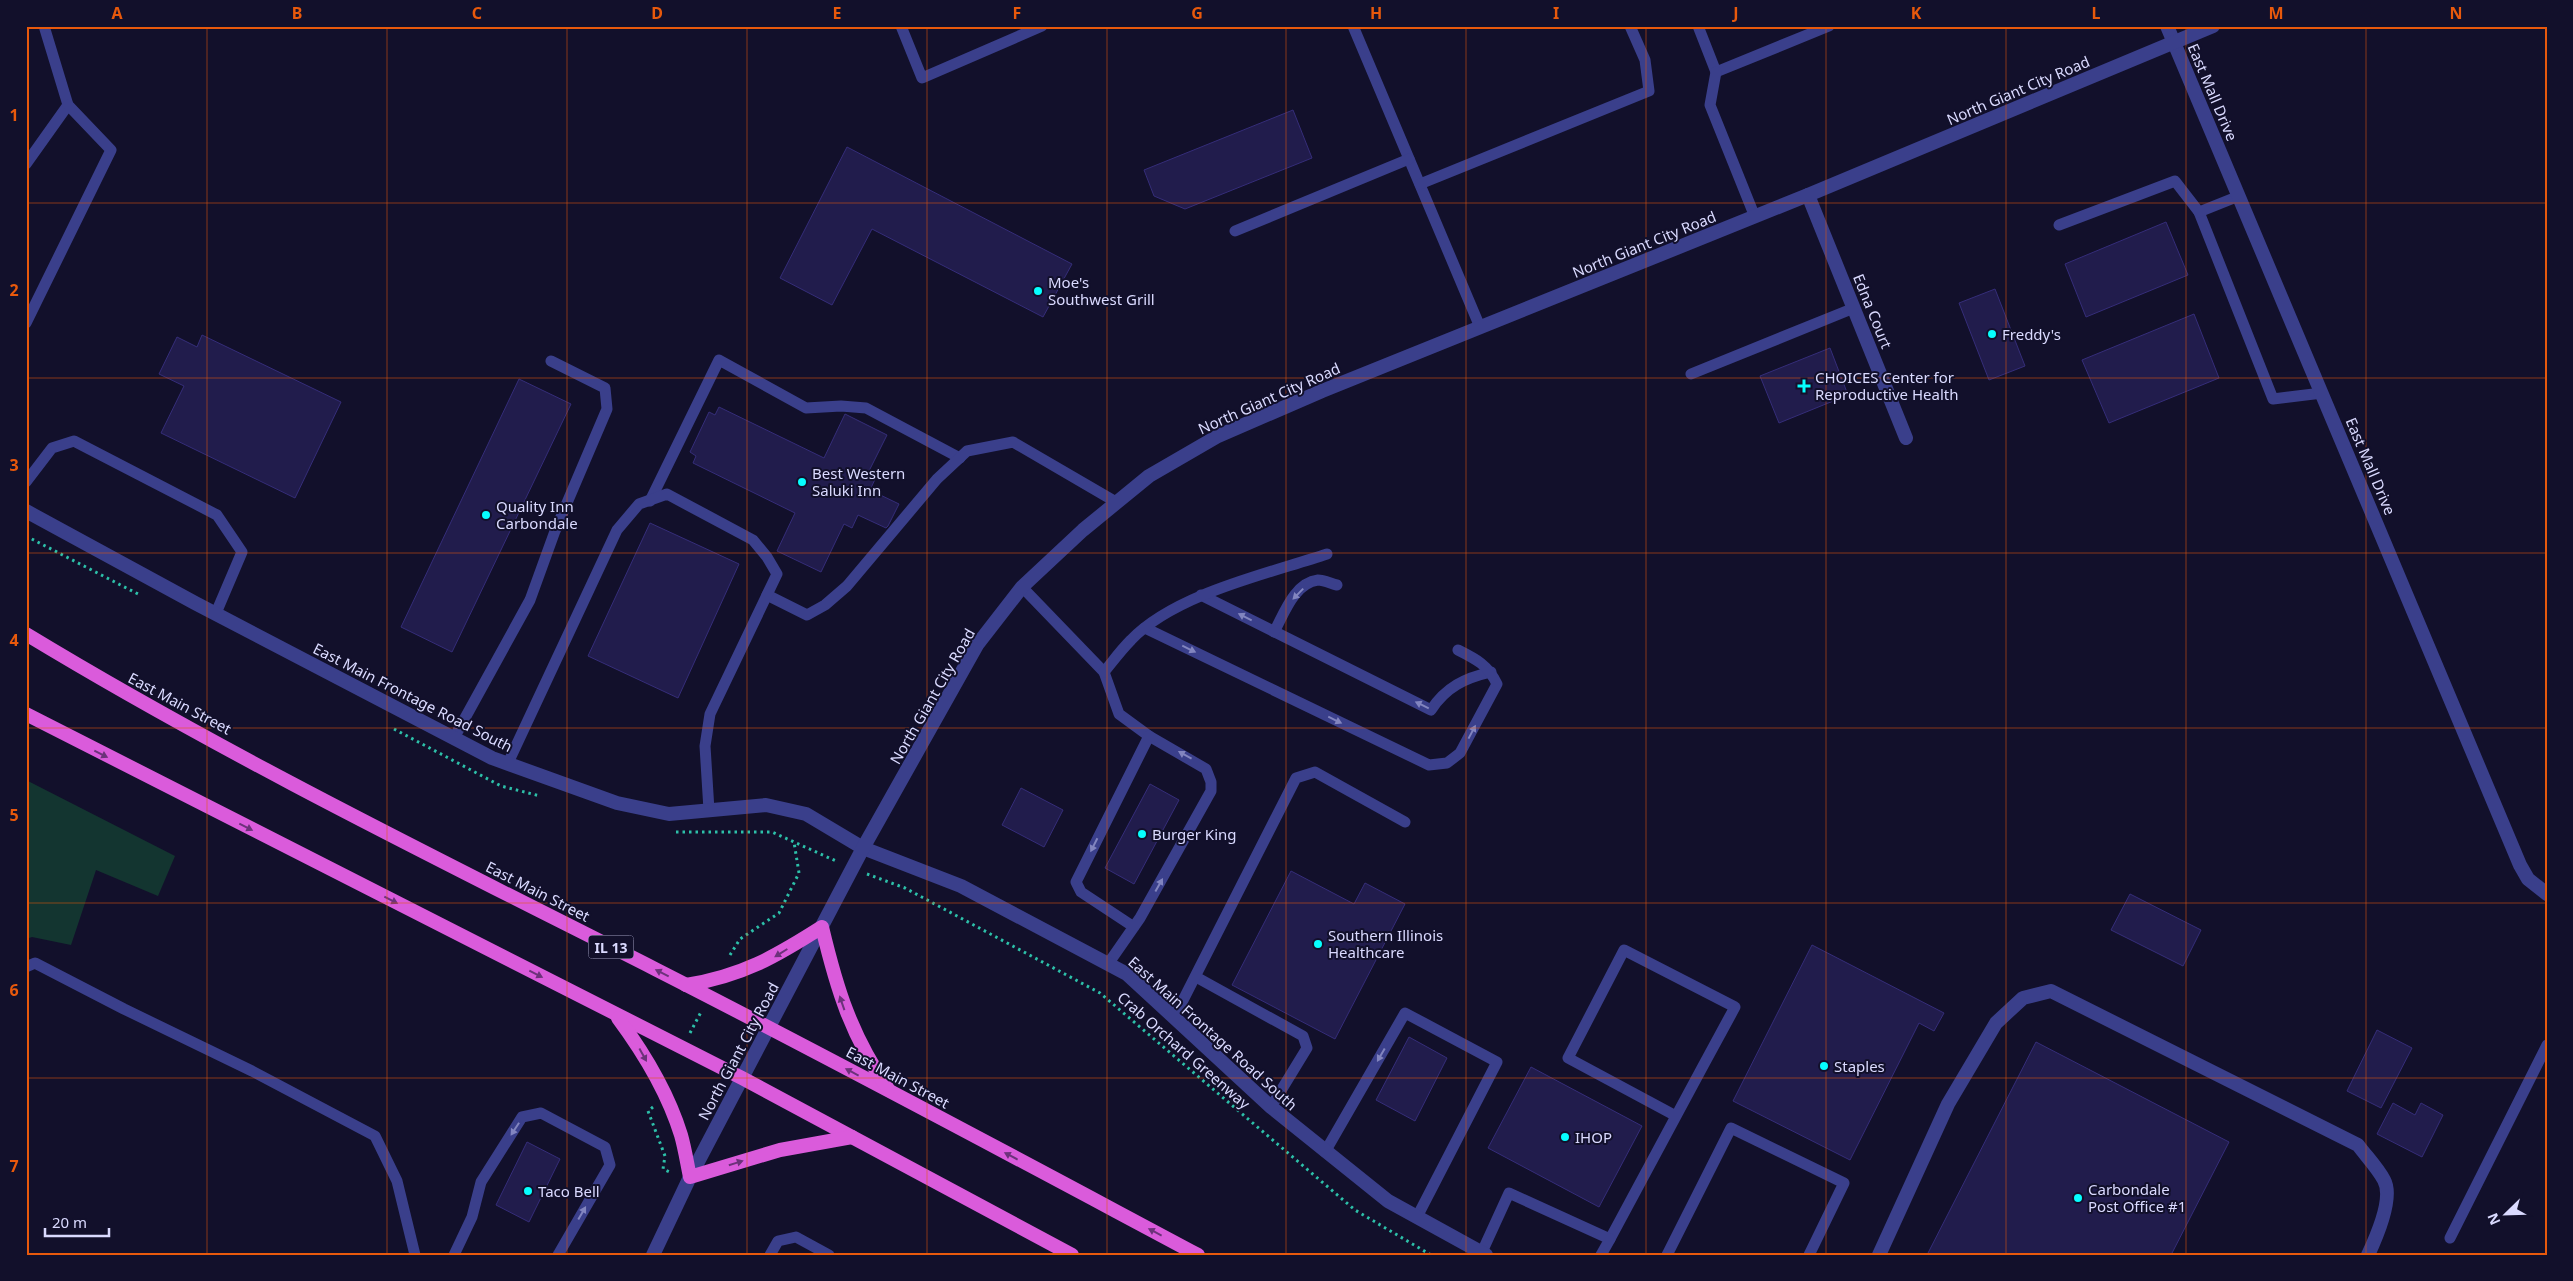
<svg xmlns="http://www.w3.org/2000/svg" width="2573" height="1281" font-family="'Noto Sans',sans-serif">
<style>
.green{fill:#133530}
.building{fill:#211c4c;stroke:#352d79}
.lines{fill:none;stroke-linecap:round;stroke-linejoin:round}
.path{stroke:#2dc0a9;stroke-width:3;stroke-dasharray:2.5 4;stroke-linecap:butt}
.service{stroke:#3a3f8b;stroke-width:11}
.minor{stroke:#3a3f8b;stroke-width:14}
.tertiary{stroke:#3a3f8b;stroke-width:14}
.trunk{stroke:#da5bdb;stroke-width:14}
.oneway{fill:#8285bf}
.oneway2{fill:#6c327a}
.grid{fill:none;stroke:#e8590c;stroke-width:1;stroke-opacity:0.55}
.poi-dot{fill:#06feff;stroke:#12102b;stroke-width:2}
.labels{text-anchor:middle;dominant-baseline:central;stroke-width:4;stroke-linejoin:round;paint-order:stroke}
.shield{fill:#12102b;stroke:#9e9dbf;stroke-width:1}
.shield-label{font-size:14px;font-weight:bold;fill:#dadaff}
.street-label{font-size:15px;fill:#dadaff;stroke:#12102b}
.poi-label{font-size:15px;fill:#dadaff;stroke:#12102b;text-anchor:start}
.neatline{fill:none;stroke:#e8590c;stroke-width:2}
.grid-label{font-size:16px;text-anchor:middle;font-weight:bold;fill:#e8590c}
</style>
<rect width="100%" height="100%" fill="#12102b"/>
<!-- green -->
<path class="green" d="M26,780l149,76 -17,40 -62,-26 -25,75 -39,-8 -6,2z"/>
<!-- building -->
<g class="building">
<path d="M1293,110l19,48 -127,51 -31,-13 -10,-26z"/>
<path d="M847,147l225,117 -29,53 -171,-88 -40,76 -52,-27z"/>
<path d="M2166,222l22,53 -102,42 -21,-53z"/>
<path d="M1995,289l30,77 -36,14 -30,-77z"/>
<path d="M2194,314l25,64 -110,45 -27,-63z"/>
<path d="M202,335l139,67 -46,96 -134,-65 23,-47 -25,-12 18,-37 20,10z"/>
<path d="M1830,348l18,47 -69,28 -19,-47z"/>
<path d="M519,379l52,25 -119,248 -51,-25z"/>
<path d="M719,407l105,51 21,-44 42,21 -18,36 8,4 -7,15 29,14 -11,22 -2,2 -28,-13 -6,13 -8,-4 -23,48 -44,-21 18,-38 -102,-50 3,-7 -6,-4 19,-40 6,3z"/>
<path d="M650,523l89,41 -61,134 -90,-42z"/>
<path d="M1150,784l29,16 -45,84 -29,-16z"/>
<path d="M1021,788l42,22 -19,37 -42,-22z"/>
<path d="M1291,871l63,33 11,-21 40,21 -70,135 -103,-54z"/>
<path d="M2130,894l71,36 -18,36 -72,-36z"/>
<path d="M1812,945l132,68 -10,18 -15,-8 -69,137 -117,-59z"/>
<path d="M2377,1030l35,18 -31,60 -34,-17z"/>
<path d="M1409,1037l38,21 -32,63 -39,-21z"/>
<path d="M2036,1042l193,100 -58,113h-244z"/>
<path d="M1531,1067l111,59 -43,81 -111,-59z"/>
<path d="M2393,1103l22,12 6,-12 22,12 -21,42 -45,-23z"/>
<path d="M527,1142l33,17 -31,63 -33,-17z"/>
</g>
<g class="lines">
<!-- path -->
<g class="path">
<path d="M26,536l112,58"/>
<path d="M394,729l107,57 39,10"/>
<path d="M676,832h96l64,29"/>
<path d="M867,874l38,14 195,105 255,217 76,45"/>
<path d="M730,955l10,-16 39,-26 20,-40 -5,-31"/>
<path d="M690,1033l11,-21"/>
<path d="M653,1107l-5,4 17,45 -2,13 9,4"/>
</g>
<!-- service -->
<g class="service">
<path d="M901,26l21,52 120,-52"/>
<path d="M1353,26l127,301"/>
<path d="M1698,26l18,46 113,-46"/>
<path d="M1716,72l-6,33 45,112"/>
<path d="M26,164l42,-59 -24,-79"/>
<path d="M1420,184l229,-93 -4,-31 -15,-34"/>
<path d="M2199,212l74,187 49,-6"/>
<path d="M2059,225l116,-44 24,31 40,-16"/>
<path d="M1235,231l174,-72"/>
<path d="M26,323l85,-173 -43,-45"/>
<path d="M1691,374l163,-66"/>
<path d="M26,482l26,-34 22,-7 143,74 25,37 -26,61"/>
<path d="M650,501l69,-141 87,48 35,-2 25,2 94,50"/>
<path d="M1022,587l82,85 15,42 30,22"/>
<path d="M767,595l40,20 18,-10 22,-19 90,-107 30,-28 46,-9 103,60"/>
<path d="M1201,595l230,115c15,-23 34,-32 60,-38"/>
<path d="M1145,628l284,137 18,-2 13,-10 37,-69c-9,-19 -21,-25 -39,-34"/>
<path d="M1274,632c10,-18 20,-49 44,-52 6,0 14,4 19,5"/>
<path d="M1104,672c9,-11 17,-22 27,-32 44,-46 136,-66 196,-86"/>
<path d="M454,738l76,-138 25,-69 52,-122 -2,-21 -54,-27"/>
<path d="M508,763l109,-233 22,-26 28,-10 86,46 14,17 10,17 -67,140 -5,32 4,64"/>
<path d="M1108,964l32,-46 71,-127v-9l-5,-13 -57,-33 -73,146 5,10 53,35"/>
<path d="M26,967l9,-4 89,46 128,62 123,65 22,45 18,74"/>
<path d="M1196,977l107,59 4,12 -36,59"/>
<path d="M1174,1018l122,-240 19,-6 90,50"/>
<path d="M1325,1152l80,-139 92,49 -80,155"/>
<path d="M2450,1238l97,-193"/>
<path d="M1610,1239c42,-78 83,-155 125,-232l-111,-57 -56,108 108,58"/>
<path d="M1482,1252l27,-59 101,46 -9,16"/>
<path d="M454,1255l18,-38 9,-35 41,-65 19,-4 64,34 5,18 -52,90"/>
<path d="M770,1255l8,-14 18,-4 33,18"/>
<path d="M1667,1255l64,-127 113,55 -35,72"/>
</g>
<!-- minor -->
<g class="minor">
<path d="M2167,26l353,839 8,14 19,15"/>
<path d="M1808,195l98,243"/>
<path d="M26,511l169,92 297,155 125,45 52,11 97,-9 40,9 57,34 98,38 166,88 144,133 117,94 98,54"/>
<path d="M1879,1255l69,-151 48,-81 27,-25 28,-7 307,154c8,11 19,22 26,35 10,18 -8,58 -16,75"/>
</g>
<!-- tertiary -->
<path class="tertiary" d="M653,1255l37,-78 173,-329 114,-203 45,-58 61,-57 66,-54 69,-40 104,-45 486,-196 405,-169"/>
<!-- trunk -->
<g class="trunk">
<path d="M26,634c203,123 418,228 629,335 183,93 363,190 543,286"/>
<path d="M26,714l716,364 330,177"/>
<path d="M686,985c56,-9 89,-28 136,-58 15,63 29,108 66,162"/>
<path d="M618,1018c26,35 50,75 63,117 4,14 6,28 9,42l90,-27 72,-13"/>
</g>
</g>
<!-- one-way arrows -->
<defs><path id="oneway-solid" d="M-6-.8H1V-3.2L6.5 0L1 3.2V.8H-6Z" transform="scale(1.25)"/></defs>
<g class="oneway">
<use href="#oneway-solid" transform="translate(1298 594) rotate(134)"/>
<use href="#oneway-solid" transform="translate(1245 617) rotate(-153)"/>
<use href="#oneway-solid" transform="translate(1189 649) rotate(26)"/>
<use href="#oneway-solid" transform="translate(1422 705) rotate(-154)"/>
<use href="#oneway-solid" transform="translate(1335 720) rotate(26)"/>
<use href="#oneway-solid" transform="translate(1472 732) rotate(-62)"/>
<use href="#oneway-solid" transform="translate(1185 755) rotate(-151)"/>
<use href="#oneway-solid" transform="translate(1094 845) rotate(117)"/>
<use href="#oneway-solid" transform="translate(1159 885) rotate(-61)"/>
<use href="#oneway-solid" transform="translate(1381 1055) rotate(120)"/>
<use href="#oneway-solid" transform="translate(515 1129) rotate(123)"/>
<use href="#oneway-solid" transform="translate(582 1213) rotate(-60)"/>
</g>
<g class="oneway2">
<use href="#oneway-solid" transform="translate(101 754) rotate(27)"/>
<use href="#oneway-solid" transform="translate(246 827) rotate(27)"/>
<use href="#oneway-solid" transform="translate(391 900) rotate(27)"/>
<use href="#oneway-solid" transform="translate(781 953) rotate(148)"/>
<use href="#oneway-solid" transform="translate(662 973) rotate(-153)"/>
<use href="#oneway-solid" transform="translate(536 974) rotate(27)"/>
<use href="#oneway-solid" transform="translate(842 1003) rotate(-109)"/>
<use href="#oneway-solid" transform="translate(643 1055) rotate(61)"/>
<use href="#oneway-solid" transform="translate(852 1072) rotate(-152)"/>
<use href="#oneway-solid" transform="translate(1011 1156) rotate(-152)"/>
<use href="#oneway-solid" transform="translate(736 1163) rotate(-17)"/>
<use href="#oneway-solid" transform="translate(1155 1232) rotate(-152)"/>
</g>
<!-- grid -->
<path class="grid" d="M207,26v1229M387,26v1229M567,26v1229M747,26v1229M927,26v1229M1107,26v1229M1286,26v1229M1466,26v1229M1646,26v1229M1826,26v1229M2006,26v1229M2186,26v1229M2366,26v1229M26,203h2521M26,378h2521M26,553h2521M26,728h2521M26,903h2521M26,1078h2521"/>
<!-- markers -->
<g class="poi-dot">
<circle cx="1038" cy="291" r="5"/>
<circle cx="1992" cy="334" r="5"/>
<path d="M1801.5 378.5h5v5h5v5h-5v5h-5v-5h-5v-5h5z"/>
<circle cx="802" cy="482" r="5"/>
<circle cx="486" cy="515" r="5"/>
<circle cx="1142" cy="834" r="5"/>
<circle cx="1318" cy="944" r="5"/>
<circle cx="1824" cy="1066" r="5"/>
<circle cx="1565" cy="1137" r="5"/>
<circle cx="528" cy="1191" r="5"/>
<circle cx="2078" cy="1198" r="5"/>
</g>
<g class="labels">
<!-- shield labels -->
<rect class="shield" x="588.5" y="935.5" width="45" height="23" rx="4"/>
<g class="shield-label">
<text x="611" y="947">IL 13</text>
</g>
<!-- street labels -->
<g class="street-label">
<text transform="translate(2018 90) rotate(-23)">North Giant City Road</text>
<text transform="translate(2213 92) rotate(67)">East Mall Drive</text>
<text transform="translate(1644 244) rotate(-22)">North Giant City Road</text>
<text transform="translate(1873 311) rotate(68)">Edna Court</text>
<text transform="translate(1269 398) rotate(-24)">North Giant City Road</text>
<text transform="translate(2371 466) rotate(67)">East Mall Drive</text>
<text transform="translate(932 696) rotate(-60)">North Giant City Road</text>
<text transform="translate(413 697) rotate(27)">East Main Frontage Road South</text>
<text transform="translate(180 703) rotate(28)">East Main Street</text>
<text transform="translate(538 891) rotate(27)">East Main Street</text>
<text transform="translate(1213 1033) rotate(42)">East Main Frontage Road South</text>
<text transform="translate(1184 1050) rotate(41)">Crab Orchard Greenway</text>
<text transform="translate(738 1051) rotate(-62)">North Giant City Road</text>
<text transform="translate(898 1077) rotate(28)">East Main Street</text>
</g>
<!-- poi labels -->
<g class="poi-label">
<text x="1048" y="282">Moe's<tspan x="1048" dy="17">Southwest Grill</tspan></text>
<text x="2002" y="334">Freddy's</text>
<text x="1815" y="377">CHOICES Center for<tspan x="1815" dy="17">Reproductive Health</tspan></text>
<text x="812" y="473">Best Western<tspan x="812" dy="17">Saluki Inn</tspan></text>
<text x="496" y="506">Quality Inn<tspan x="496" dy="17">Carbondale</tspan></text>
<text x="1152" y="834">Burger King</text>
<text x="1328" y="935">Southern Illinois<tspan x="1328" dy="17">Healthcare</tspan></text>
<text x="1834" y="1066">Staples</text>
<text x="1575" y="1137">IHOP</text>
<text x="2088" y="1189">Carbondale<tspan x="2088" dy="17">Post Office #1</tspan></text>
<text x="538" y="1191">Taco Bell</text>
</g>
</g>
<!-- border -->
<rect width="2573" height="1281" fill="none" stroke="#12102b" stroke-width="55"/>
<!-- north arrow -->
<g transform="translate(2506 1214) rotate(247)" stroke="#12102b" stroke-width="4" paint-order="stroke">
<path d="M0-4L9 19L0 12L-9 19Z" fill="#dadaff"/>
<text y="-8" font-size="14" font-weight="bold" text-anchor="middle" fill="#dadaff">N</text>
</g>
<!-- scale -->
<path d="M45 1228v8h64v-8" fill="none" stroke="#dadaff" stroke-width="2.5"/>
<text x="52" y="1228" font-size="15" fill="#dadaff" stroke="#12102b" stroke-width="4" paint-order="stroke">20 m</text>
<rect x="28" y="28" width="2518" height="1226" class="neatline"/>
<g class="grid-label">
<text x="117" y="19">A</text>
<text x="297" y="19">B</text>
<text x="477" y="19">C</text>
<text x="657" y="19">D</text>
<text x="837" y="19">E</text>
<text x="1017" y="19">F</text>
<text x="1197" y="19">G</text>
<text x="1376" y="19">H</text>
<text x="1556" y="19">I</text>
<text x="1736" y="19">J</text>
<text x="1916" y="19">K</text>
<text x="2096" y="19">L</text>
<text x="2276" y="19">M</text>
<text x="2456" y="19">N</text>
<text x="14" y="121">1</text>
<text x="14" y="296">2</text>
<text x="14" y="471">3</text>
<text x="14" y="646">4</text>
<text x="14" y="821">5</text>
<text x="14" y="996">6</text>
<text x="14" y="1172">7</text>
</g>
</svg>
